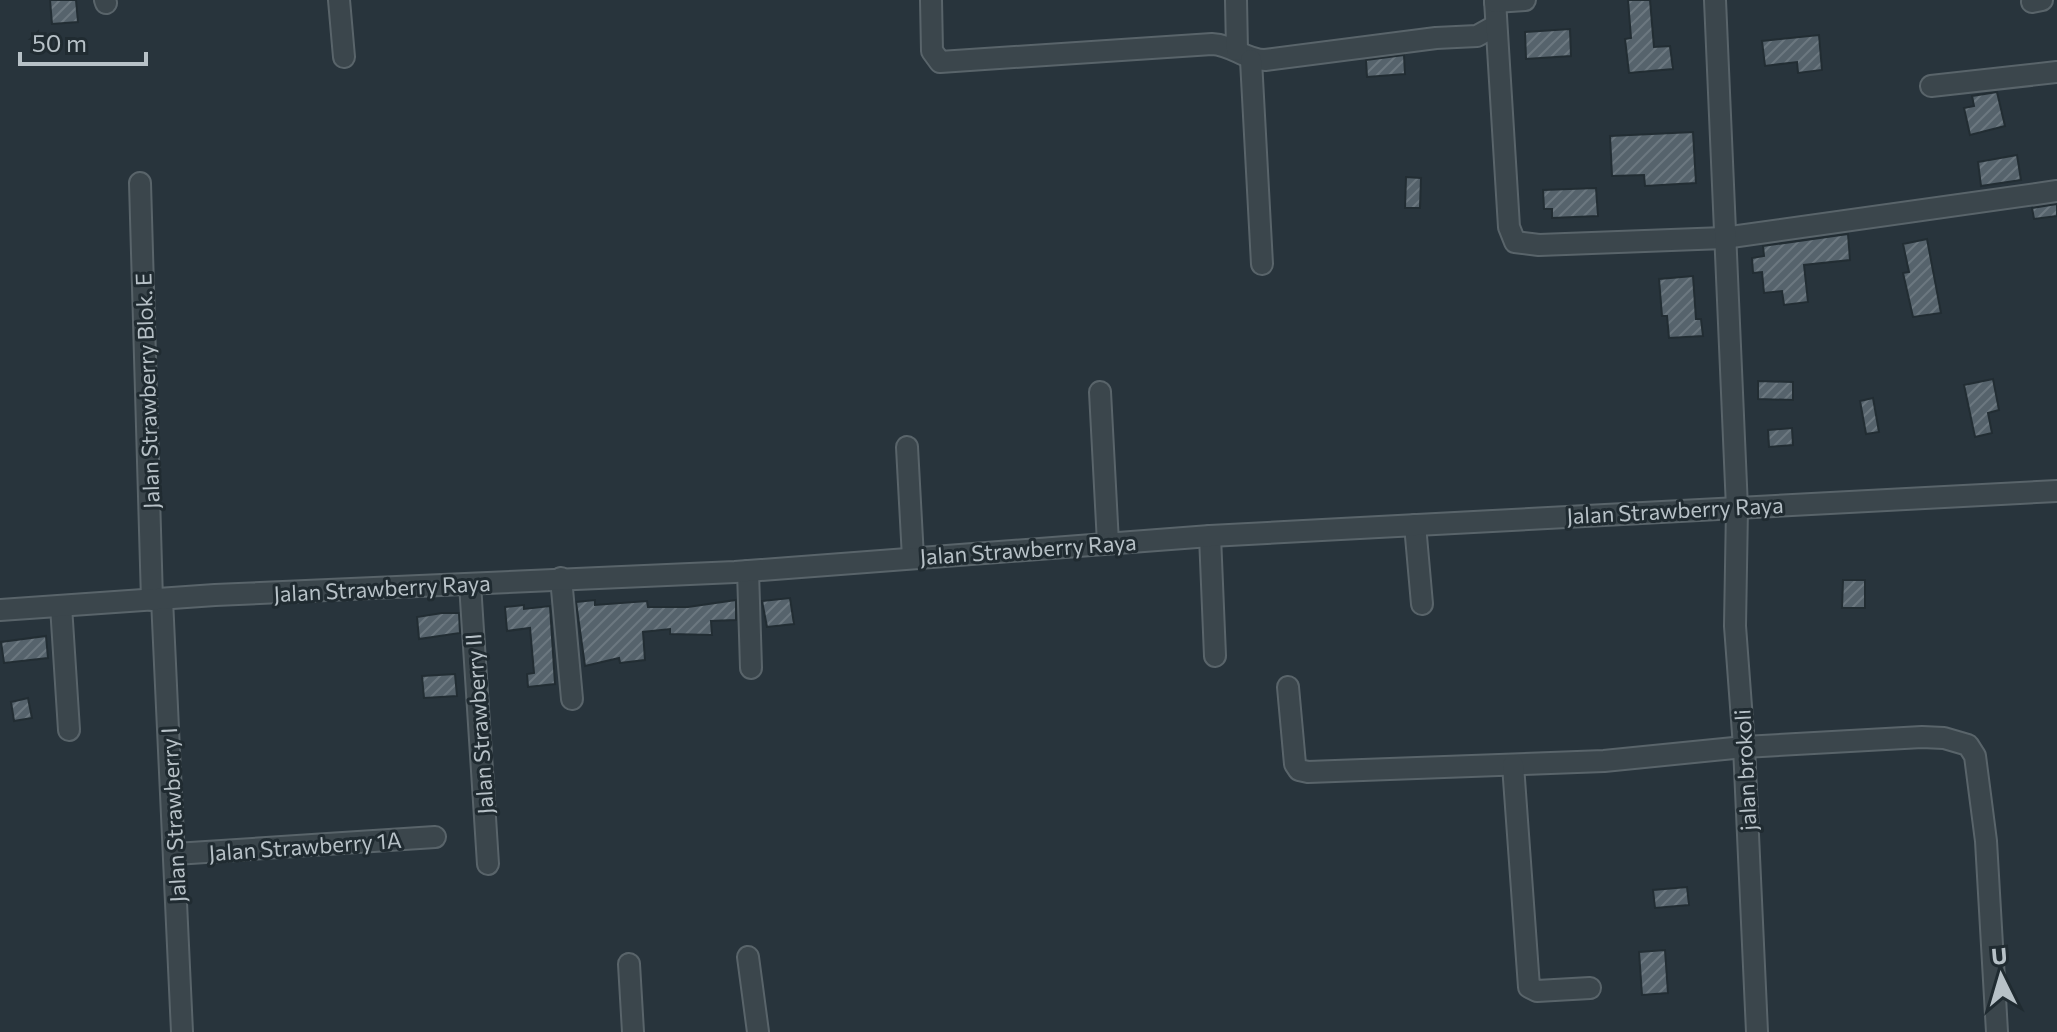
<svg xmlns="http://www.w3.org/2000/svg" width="2057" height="1032" font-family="Commissioner,sans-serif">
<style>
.building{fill:url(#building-hatch);stroke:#222d33;stroke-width:2}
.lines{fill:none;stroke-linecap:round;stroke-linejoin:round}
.minor-casing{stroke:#59646a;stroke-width:24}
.minor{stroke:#3b464c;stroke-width:20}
.labels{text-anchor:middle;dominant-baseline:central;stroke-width:6;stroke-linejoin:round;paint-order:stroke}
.street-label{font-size:22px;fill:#b7c1c7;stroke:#202b31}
</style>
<defs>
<pattern id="building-hatch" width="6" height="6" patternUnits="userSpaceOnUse" patternTransform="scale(2)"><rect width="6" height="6" fill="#56636c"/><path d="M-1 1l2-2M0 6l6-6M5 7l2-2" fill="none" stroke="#6c7880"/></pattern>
</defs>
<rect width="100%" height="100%" fill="#28343c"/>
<!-- building -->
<g class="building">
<path d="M50,0h26l2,22 -26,2z"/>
<path d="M1628,0h22l4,47 16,-1 3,23 -44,4 -4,-34 6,-1z"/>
<path d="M1570,29l1,27 -45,3 -1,-27z"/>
<path d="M1819,35l3,35 -24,3 -1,-11 -32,4 -3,-25z"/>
<path d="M1404,55l1,19 -38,3 -1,-17z"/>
<path d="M1997,92l8,34 -35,9 -6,-27 10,-2 -2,-10z"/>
<path d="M1693,132l3,51 -51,3 -1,-11 -32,1 -2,-40z"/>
<path d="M2017,155l4,25 -40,6 -3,-24z"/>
<path d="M1406,177l15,1 -1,30h-15z"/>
<path d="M1596,188l2,28 -46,2v-9h-8l-1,-19z"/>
<path d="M2057,204v12l-23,3 -2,-11z"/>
<path d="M1848,234l2,26 -46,5 4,37 -24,3 -2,-14 -18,2 -2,-21 -9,1 -1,-15 12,-2 -1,-10z"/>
<path d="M1927,239l14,74 -28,4 -10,-44 6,-1 -6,-28z"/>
<path d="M1693,276l3,43h5l2,17 -34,2 -2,-22h-5l-3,-37z"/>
<path d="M1993,379l6,31 -11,3 4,20 -17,4 -11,-52z"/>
<path d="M1758,381l35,1v18l-35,-1z"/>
<path d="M1873,398l6,34 -13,2 -6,-33z"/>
<path d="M1792,428l1,17 -24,2 -1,-17z"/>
<path d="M1843,580h22v28h-23z"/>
<path d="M790,598l4,26 -27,3 -5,-26z"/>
<path d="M595,600v5l52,-4 1,6h40l48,-7v20l-25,1 1,14 -42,-1v-5l-27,3 2,28 -25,3 -1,-5 -34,8 -9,-64z"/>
<path d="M524,605v4l26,-3 5,78 -27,3 -1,-13 7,-1 -4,-45 -23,3 -2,-24z"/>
<path d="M442,613h17l1,20 -41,6 -2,-22z"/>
<path d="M46,636l2,22 -44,5 -3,-21z"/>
<path d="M455,674l2,22 -33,2 -2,-22z"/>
<path d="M28,698l4,20 -18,3 -3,-19z"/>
<path d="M1687,887l2,18 -34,3 -2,-18z"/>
<path d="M1665,950l3,43 -26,2 -3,-43z"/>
</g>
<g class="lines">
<!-- minor casing -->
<g class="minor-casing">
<g id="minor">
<path d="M105,0l1,3"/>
<path d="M339,0l5,57"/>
<path d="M931,0l1,51 8,11 272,-18c21,1 33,16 53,16l171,-22 41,-2 18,-10"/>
<path d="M1236,0l1,50"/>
<path d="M1495,0l14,227 6,15 24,3 185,-7 333,-47"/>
<path d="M1715,0l22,508 -2,118 9,121 13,285"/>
<path d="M1495,2l30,-2"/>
<path d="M2032,2l10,-2"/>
<path d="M1251,60l11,204"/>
<path d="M1931,86l126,-14"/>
<path d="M140,183l12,417"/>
<path d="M1100,392l8,151"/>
<path d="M907,447l6,111"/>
<path d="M1415,525l7,79"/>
<path d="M1210,536l5,120"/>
<path d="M748,571l3,97"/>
<path d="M561,578l11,121"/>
<path d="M470,584l18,280"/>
<path d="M162,599l20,433"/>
<path d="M61,606l8,124"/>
<path d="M0,610l215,-15 520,-23 475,-36 847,-45"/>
<path d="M1288,687l7,77 4,6 9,2 296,-11 140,-14 178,-10 22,1 24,7 7,11 11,85 11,191"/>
<path d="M1513,765l16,222 8,4 53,-3"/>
<path d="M175,854l260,-17"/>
<path d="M748,957l10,75"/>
<path d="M629,964l4,68"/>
</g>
</g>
<!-- minor -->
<use href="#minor" class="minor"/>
</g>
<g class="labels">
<!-- street labels -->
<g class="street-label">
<text transform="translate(147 391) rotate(-92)">Jalan Strawberry Blok. E</text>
<text transform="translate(1675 510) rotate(-3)">Jalan Strawberry Raya</text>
<text transform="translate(1028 549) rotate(-4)">Jalan Strawberry Raya</text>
<text transform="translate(382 588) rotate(-3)">Jalan Strawberry Raya</text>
<text transform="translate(479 724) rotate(-94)">Jalan Strawberry II</text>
<text transform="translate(1745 770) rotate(-93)">jalan brokoli</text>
<text transform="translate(173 815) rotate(-93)">Jalan Strawberry I</text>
<text transform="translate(305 846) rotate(-4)">Jalan Strawberry 1A</text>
</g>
</g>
<!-- north arrow -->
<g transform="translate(2001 976) rotate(355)" stroke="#202b31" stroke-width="6" paint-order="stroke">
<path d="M0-6L14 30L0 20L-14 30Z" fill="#b7c1c7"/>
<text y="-12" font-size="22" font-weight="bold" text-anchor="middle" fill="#b7c1c7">U</text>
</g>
<!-- scale -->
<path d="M20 52v12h126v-12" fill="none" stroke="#b7c1c7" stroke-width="4"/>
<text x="32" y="52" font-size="24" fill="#b7c1c7" stroke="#202b31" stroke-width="6" paint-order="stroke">50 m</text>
</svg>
